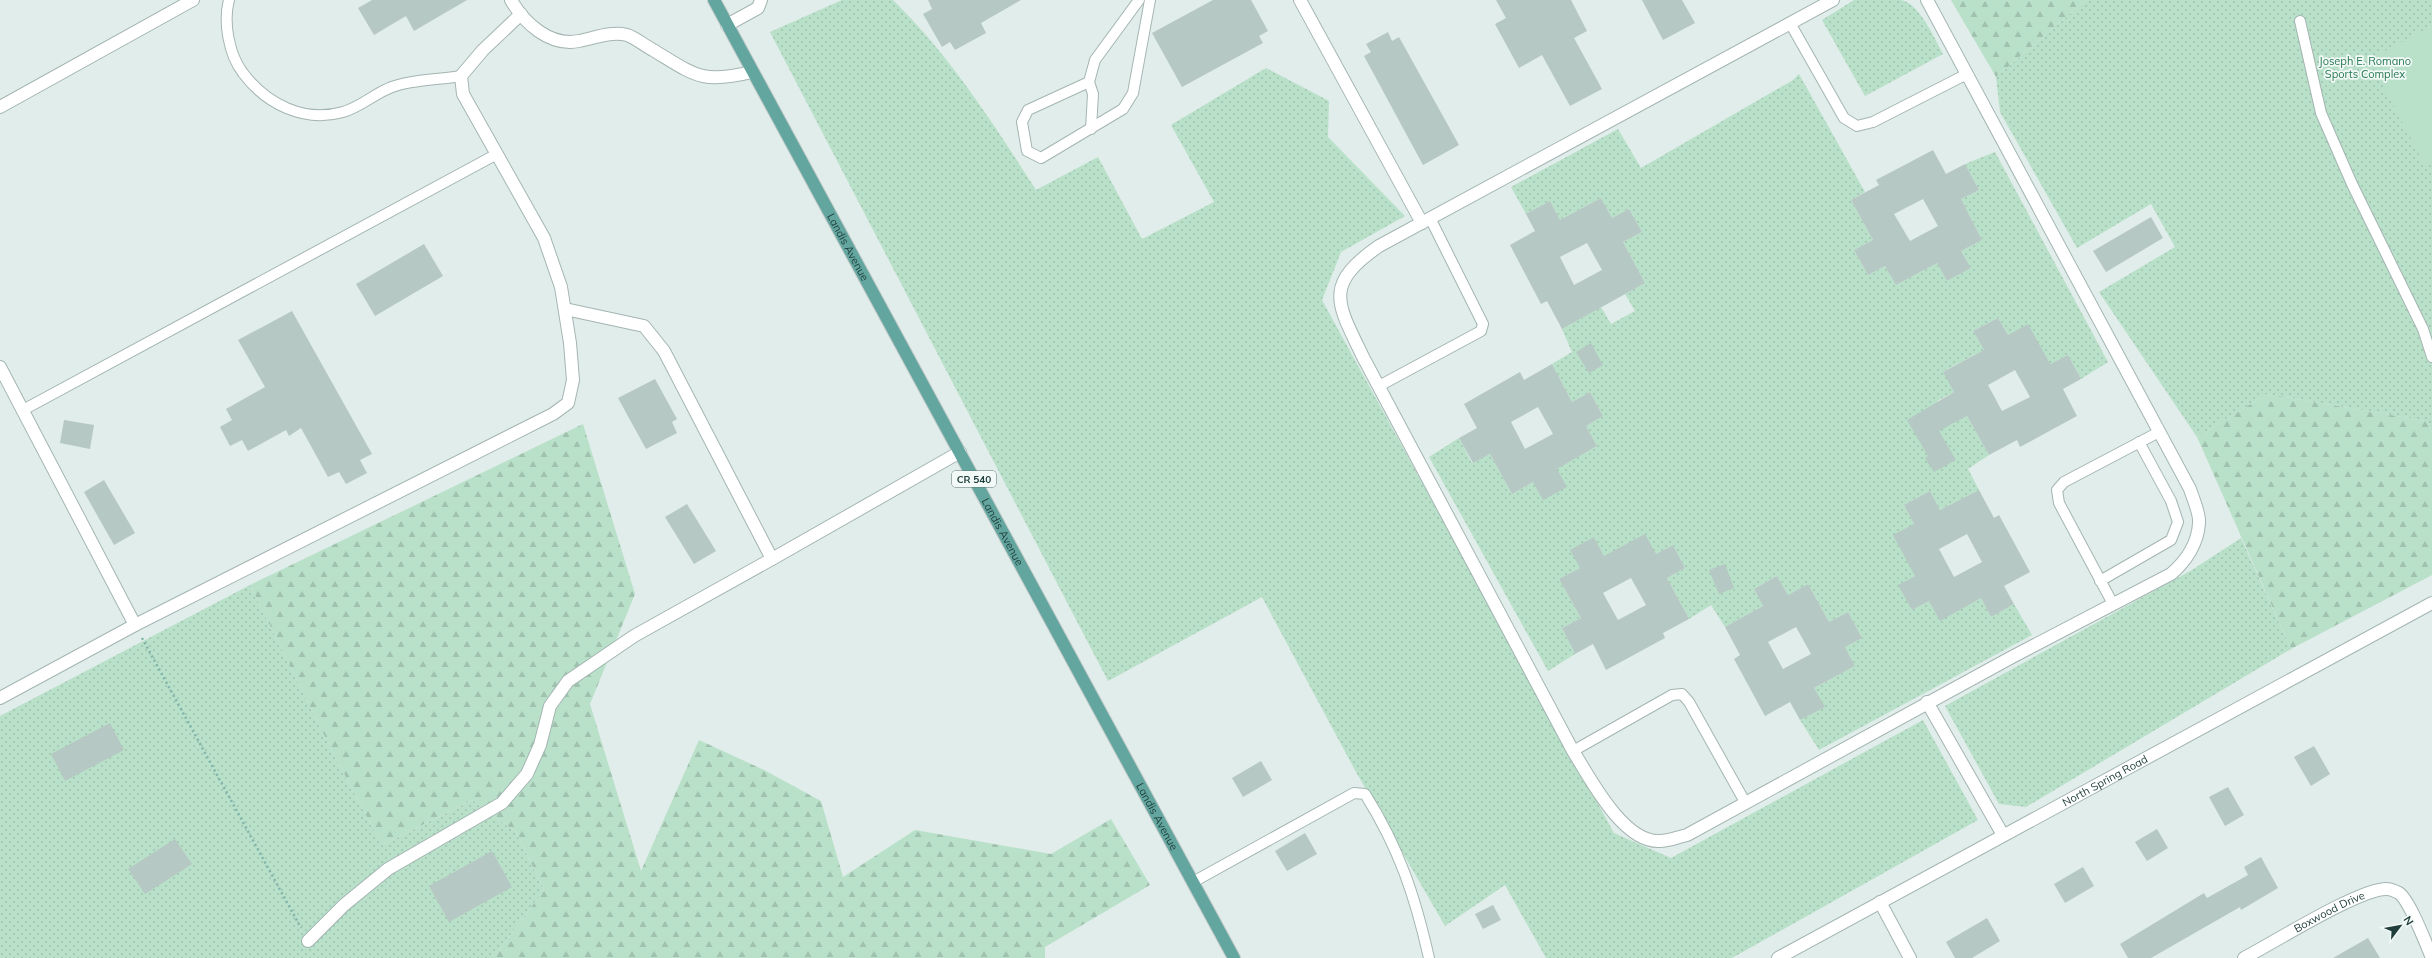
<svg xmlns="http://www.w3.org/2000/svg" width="2432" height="958" font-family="Mulish,sans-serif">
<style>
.grass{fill:url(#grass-dots)}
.forest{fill:url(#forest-firs)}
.pitch{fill:#b9e0c9}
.building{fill:#b6c8c3;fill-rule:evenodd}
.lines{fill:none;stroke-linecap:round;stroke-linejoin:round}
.service-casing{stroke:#a3b5b2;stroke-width:12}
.minor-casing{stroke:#a3b5b2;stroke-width:14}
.primary-casing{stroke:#c1c9c8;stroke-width:14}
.path{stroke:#7fb3ab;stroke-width:2.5;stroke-dasharray:2 3;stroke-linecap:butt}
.service{stroke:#fff;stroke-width:10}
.minor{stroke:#fff;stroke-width:12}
.primary{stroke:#63a69f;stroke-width:12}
.labels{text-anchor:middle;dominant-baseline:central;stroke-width:3.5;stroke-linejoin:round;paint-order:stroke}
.shield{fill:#f2f9f7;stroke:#5f7774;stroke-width:1}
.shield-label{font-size:10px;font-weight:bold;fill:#203f3c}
.park-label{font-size:11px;fill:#277954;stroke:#f2f9f7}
.street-label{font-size:11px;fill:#203f3c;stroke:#f2f9f7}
</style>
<defs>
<pattern id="grass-dots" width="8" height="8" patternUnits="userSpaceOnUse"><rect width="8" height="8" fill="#b9e0c9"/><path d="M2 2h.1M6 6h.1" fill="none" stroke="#9fc1ae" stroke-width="1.8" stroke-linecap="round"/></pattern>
<pattern id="forest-firs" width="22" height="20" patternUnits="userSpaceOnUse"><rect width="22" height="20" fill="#b9e0c9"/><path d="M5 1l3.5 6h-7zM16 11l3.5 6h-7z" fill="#9fc1ae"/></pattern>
</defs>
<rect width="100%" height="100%" fill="#e1edea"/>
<!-- grass -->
<g class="grass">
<path d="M842,0h51c57,56 100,123 143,190l62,-33 44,82 72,-37 -43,-77 95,-57 63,33 -1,36 77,79 -64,36 -19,48 292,533 57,25 252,-138 55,100 -246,138h-186l-41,-73 -60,41 -89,-154 -94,-175 -154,84 -338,-649z"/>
<path d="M1854,0c15,0 32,0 47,0 18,3 34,39 42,54l-78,42 -43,-76z"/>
<path d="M2086,0h346v432l-6,-11 -159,-27 -70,43 -98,-145 76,-45 -24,-43 -74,44 -77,-136 -4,-35z"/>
<path d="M1799,74l66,118 -14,8 22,40 -19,10 14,25 17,-9 11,19 41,-22 10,18 24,-13 -10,-17 21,-11 -21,-41 18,-9 -14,-26 30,-12 113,210 -27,17 -13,-24 -18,9 -42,-29 -10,-17 -25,13 11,19 -40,21 10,21 -17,9 13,24 17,-9 22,39 -21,14 11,21 -39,20 -10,-19 -26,14 10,19 1,52 -16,9 13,25 17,-9 11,19 41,-22 10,19 23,-13 18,31 -213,115 -19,-30 24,-13 -10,-19 41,-22 -10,-19 17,-9 -14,-26 -19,10 -21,-38 -20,11 -11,-19 -23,13 9,17 -38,21 -14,-22 -22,14 -22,-41 18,-10 -12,-23 -17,9 -52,2 -10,-19 -14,31 -21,11 22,39 -19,10 13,26 -27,17 -119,-214 30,-19 13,25 18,-9 22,40 85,-48 -11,-20 17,-10 -13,-24 -18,10 -20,-38 20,-12 -10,-23 39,-22 10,17 24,-13 -10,-17 20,-11 -22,-41 19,-10 -13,-23 -17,9 -11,-20 -41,22 -10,-19 -24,13 -15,-27 107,-58 23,39 152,-88z"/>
<path d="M2241,538l50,111 -265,158 -27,-3 -54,-98 247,-136z"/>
<path d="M250,585l82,166 50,94 90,-45 44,32 28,58 -51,68h-493v-242z"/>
</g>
<!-- forest -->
<g class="forest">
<path d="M1951,0h135l-90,77z"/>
<path d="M2267,394l159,27 6,11v143l-141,74 -94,-212z"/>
<path d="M583,424l52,170 -45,110 51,167 58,-131 65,30 57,31 22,76 72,-47 136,24 60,-35 39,66 -105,62v11h-552l51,-68 -28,-58 -44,-32 -90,45 -50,-94 -82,-166z"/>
</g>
<!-- pitch -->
<path class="pitch" d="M2432,26v134l-8,4 -55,-105z"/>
<!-- building -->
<g class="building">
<path d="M372,0h95l-53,31 -8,-15 -32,19 -16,-27z"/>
<path d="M928,0h93l-40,23 5,10 -31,17 -5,-8 -8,5 -19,-33 9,-5z"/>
<path d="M1213,0h38l17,31 -9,5 4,7 -81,44 -30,-54z"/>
<path d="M1496,0h75l16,31 -13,7 28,51 -32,17 -28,-51 -23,13 -24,-44 11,-6z"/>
<path d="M1642,0h40l13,23 -32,17z"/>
<path d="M1388,32l4,9 7,-4 60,108 -36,20 -59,-109 7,-4 -5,-8z"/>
<path d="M1933,150l13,24 19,-10 14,26 -18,9 21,41 -21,11 10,17 -24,13 -10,-18 -41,22 -11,-19 -17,9 -14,-25 19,-10 -22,-40 28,-15 -3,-5zM1923,199l15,27 -28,15 -16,-27z"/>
<path d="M1601,198l11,20 17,-9 13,23 -19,10 22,41 -83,46 -15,-28 -6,3 -31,-59 25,-14 -9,-17 24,-13 10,19zM1587,243l15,27 -28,15 -14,-28z"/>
<path d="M2151,217l12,21 -57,34 -13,-21z"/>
<path d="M424,244l19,32 -68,40 -19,-32z"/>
<path d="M292,311l80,143 -12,6 7,13 -21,11 -7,-12 -11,5 -27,-49 -12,8 -3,-6 -38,21 -6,-11 -12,6 -10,-19 12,-7 -6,-11 39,-22 -27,-47z"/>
<path d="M1998,318l10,17 20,-11 22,40 18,-9 13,24 -18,10 14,27 -57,31 -3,-7 -28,15 -22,-39 -28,15 17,29 -22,12 -9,-14 3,-2 -21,-36 47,-28 -11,-20 41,-22 -11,-19zM2015,370l15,27 -28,14 -14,-26z"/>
<path d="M1591,343l12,22 -14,8 -13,-21z"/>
<path d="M1552,364l20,38 18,-10 13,24 -17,10 11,20 -40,23 10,18 -24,13 -10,-18 -21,12 -22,-40 -17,9 -14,-25 18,-10 -13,-24 56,-32 4,8zM1538,407l15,27 -28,15 -14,-27z"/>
<path d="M655,379l22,40 -5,3 5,11 -31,16 -28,-51z"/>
<path d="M64,420l30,5 -4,24 -30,-6z"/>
<path d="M104,480l31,53 -21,12 -30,-53z"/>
<path d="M1979,490l15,28 5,-3 31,57 -26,14 10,18 -23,13 -10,-19 -41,23 -11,-20 -17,9 -14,-25 17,-9 -22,-41 21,-11 -10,-19 26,-14 10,19zM1967,534l15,28 -28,15 -15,-28z"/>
<path d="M687,504l29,47 -22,13 -29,-47z"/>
<path d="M1645,534l11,20 17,-9 12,23 -18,10 22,41 -26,14 2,5 -59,32 -13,-26 -18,10 -13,-26 19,-10 -22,-39 21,-11 -10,-18 24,-13 10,19zM1631,578l15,27 -28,15 -15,-27z"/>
<path d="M1725,564l9,24 -15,6 -10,-24z"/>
<path d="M1777,576l11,19 20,-11 21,38 19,-10 14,26 -17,9 10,19 -41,22 11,19 -25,13 -10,-18 -25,14 -31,-57 6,-4 -15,-28 38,-21 -9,-17zM1796,627l15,27 -28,15 -15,-27z"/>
<path d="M110,723l14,27 -59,31 -14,-27z"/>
<path d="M2314,746l16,28 -19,12 -17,-29z"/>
<path d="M1261,761l11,19 -29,17 -11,-19z"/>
<path d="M2228,787l16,28 -19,11 -16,-29z"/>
<path d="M2157,829l11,19 -21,13 -12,-19z"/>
<path d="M1305,833l12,21 -30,17 -12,-20z"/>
<path d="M175,839l17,25 -47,30 -17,-25z"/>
<path d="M492,851l20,36 -63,35 -20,-36z"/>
<path d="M2261,857l17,31 -37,22 -1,-3 -89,51h-23l-8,-14 84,-51 3,5 41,-23 -4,-8z"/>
<path d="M2083,867l11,19 -29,17 -11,-19z"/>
<path d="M1493,905l8,15 -18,9 -8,-15z"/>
<path d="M1987,918l13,23 -28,17h-17l-9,-16z"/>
<path d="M2368,938l12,20h-47z"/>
</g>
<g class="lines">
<!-- service casing -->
<g class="service-casing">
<g id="service">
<path d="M229,0c-6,22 0,55 14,73 23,31 61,50 100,39 18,-5 32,-19 49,-25 22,-8 47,-7 69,-11"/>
<path d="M2300,21l21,92 31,71 71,145 9,28"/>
<path d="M1790,23l54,95 13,8 16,-4 94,-48"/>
<path d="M1089,82l-61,28 -6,12 5,29 14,7 82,-49 10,-16 17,-93"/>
<path d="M1091,129l2,-35 -4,-12 6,-22 44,-60"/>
<path d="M1379,386l102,-55 2,-7 -53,-106"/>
<path d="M23,410l474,-256"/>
<path d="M2100,581l71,-41 7,-18 -7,-21 -32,-59"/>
<path d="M2113,604l-54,-101 -2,-13 7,-8 95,-50"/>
<path d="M1573,751l99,-56 10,-1 7,8 56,100"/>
<path d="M1193,882l161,-89 11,1c34,54 50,102 64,164"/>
</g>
</g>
<!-- minor casing -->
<g class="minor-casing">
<g id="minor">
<path d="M511,0c13,23 39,47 68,41 16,-3 32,-10 48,-6 9,3 18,11 26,15 43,26 49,34 99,22"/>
<path d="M1300,0l122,223"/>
<path d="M1833,0l-454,246c-56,39 -42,57 -16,111l210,394c17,27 50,92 87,90 8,0 18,-4 27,-6l325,-178 159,-83c15,-13 27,-31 28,-51 1,-10 -6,-24 -9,-34l-263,-489"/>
<path d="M727,25l31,-17 3,-8"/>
<path d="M0,107l193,-107"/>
<path d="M565,309l79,17 20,25 108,208 188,-107"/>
<path d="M0,367l135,258"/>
<path d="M0,698l135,-73 418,-211 15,-11 5,-23 -3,-37 -9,-56 -17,-49 -81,-144 -2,-18 22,-26 38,-36"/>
<path d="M1927,702l76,133"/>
<path d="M1880,902l30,56"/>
<path d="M308,941l36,-36 44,-36 114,-66 25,-29 13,-29 10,-39 18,-25 66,-45 138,-77"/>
<path id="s1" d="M1778,958l654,-355"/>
<path id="s2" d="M2244,958c29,-15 116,-70 143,-69 4,0 8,2 12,4 11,8 27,51 33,65"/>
</g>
</g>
<!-- primary casing -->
<g class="primary-casing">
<g id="primary">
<path id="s3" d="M714,0l520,958"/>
</g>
</g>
<!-- path -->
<path class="path" d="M142,638l159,290"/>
<!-- service -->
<use href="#service" class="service"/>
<!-- minor -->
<use href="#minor" class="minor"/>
<!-- primary -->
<use href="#primary" class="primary"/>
</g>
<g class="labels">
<!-- shield labels -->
<rect class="shield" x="952" y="471" width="44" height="16" rx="3"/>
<g class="shield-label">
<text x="974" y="479">CR 540</text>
</g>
<!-- park labels -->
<g class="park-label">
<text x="2365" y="61">Joseph E. Romano<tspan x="2365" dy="13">Sports Complex</tspan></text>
</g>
<!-- street labels -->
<g class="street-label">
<text stroke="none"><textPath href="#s3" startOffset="281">Landis Avenue</textPath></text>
<text stroke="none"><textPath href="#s3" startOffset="605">Landis Avenue</textPath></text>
<text stroke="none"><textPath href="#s1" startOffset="372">North Spring Road</textPath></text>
<text stroke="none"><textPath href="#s3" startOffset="929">Landis Avenue</textPath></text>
<text stroke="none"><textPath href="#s2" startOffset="97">Boxwood Drive</textPath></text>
</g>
</g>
<!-- north arrow -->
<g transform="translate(2400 926) rotate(58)" stroke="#f2f9f7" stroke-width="3" paint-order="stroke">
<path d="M0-3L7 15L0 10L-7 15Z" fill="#203f3c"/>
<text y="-6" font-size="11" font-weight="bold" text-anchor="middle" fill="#203f3c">N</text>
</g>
</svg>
